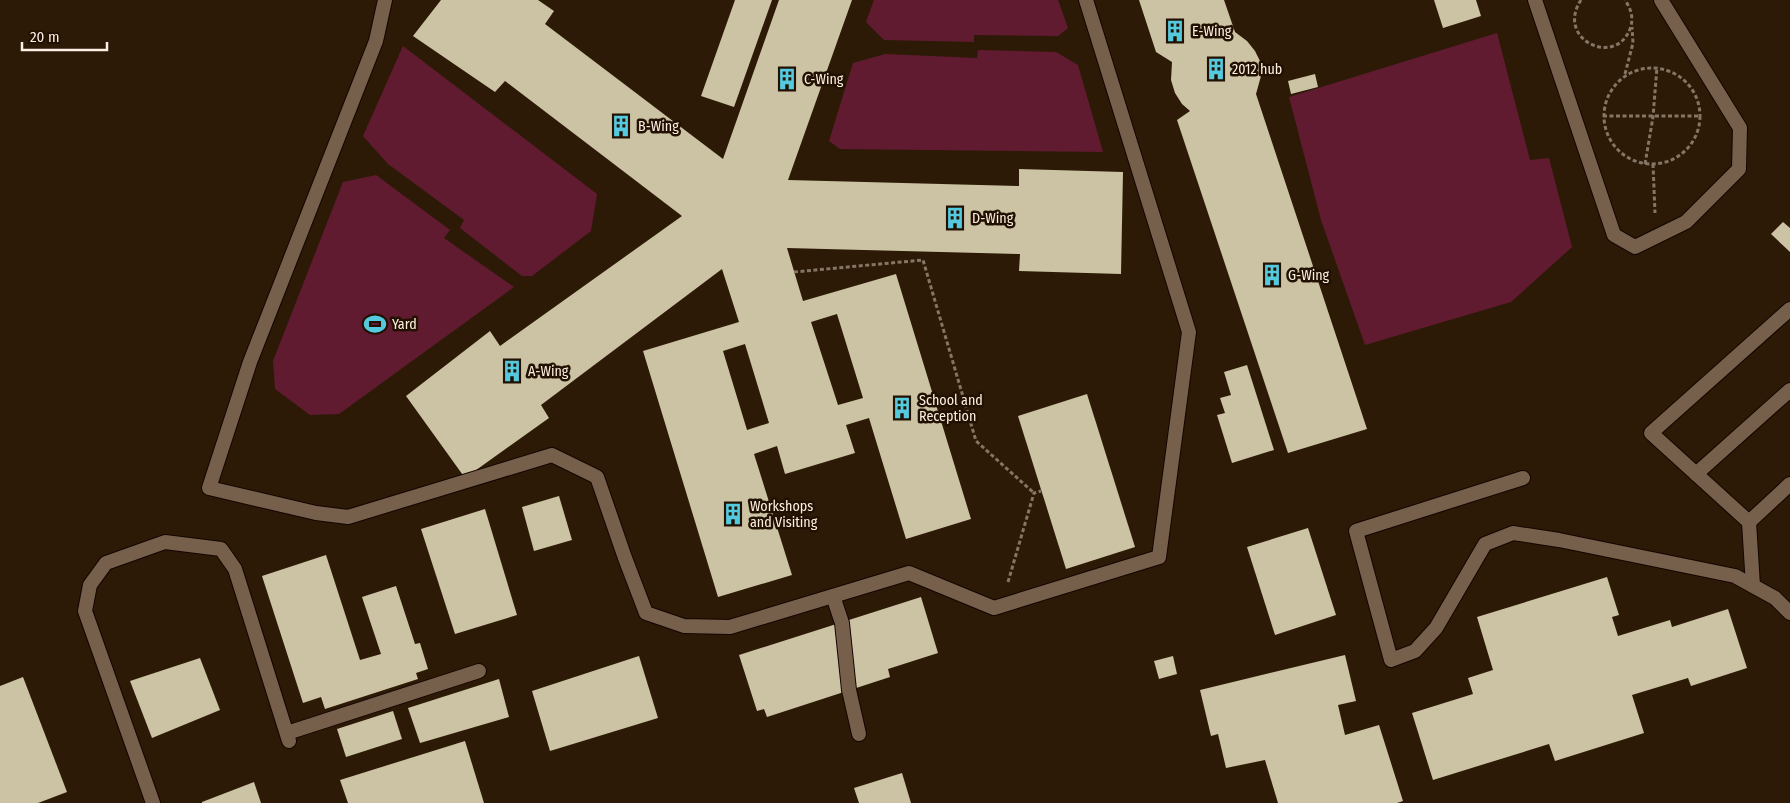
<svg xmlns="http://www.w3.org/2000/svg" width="1790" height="803" font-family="'Fira Sans Condensed',sans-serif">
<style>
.green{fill:#611b30}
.building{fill:#ccc3a4;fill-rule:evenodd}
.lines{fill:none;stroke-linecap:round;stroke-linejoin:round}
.service-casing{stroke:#140500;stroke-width:16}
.path{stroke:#857565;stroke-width:3;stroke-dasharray:4 2.5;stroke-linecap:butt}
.service{stroke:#76604b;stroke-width:14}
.labels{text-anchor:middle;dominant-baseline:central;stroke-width:5;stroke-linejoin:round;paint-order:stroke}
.poi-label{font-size:14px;fill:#fcefe3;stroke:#221101;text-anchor:start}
</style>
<rect width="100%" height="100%" fill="#2c1a07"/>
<!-- green -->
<g class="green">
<path d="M874,0h184l10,28 -10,8 -84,-1v7l-90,-2 -18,-18z"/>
<path d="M1497,33l33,127 19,-2 23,89 -61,55 -146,43 -44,-125 -32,-123z"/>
<path d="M403,46l194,148 -6,37 -59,45h-10l-62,-48 4,-8 -76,-56 -25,-28z"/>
<path d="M978,50l78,2 22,13 25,87 -263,-3 -11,-8 24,-78 32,-9 92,4z"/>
<path d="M376,175l74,55 -6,8 70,49 -175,127 -29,1 -35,-26 -2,-28 70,-179z"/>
</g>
<!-- building -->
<g class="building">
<path d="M441,0h97l16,11 -9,13 178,135 56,-159h73l-64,180 231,6v-17l104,3 -2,102 -102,-3 1,-17 -233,-6 16,53 93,-27 75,245 -65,20 -37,-121 -23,7 9,28 -70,21 -8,-28 -23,8 38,121 -74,22 -75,-246 96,-29 -17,-53 -181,136 8,13 -84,60 -59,-82 84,-65 10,15 182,-130 -177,-135 -10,11 -82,-56zM837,314l26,84 -25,7 -27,-83zM745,344l24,79 -22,7 -24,-79z"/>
<path d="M735,0h37l-38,107 -33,-11z"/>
<path d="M1139,0h85l11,32 12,9 8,10 5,10 1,15 -5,18 111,335 -79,24 -111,-333 13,-9 -8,-7 -7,-11 -4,-13 1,-18 -16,-10z"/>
<path d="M1434,0h42l5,16 -38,12z"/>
<path d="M1315,74l3,13 -27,7 -3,-13z"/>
<path d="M1783,222l7,6v24l-19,-18z"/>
<path d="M1247,365l27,85 -42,13 -15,-48 8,-2 -5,-15 11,-3 -7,-23z"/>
<path d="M1087,394l48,153 -69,22 -48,-153z"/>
<path d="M559,496l13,44 -38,11 -12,-44z"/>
<path d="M485,509l32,106 -62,19 -34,-105z"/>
<path d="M1308,528l28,87 -61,20 -28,-88z"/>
<path d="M326,555l34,105 21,-6 -19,-57 34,-11 19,58 5,-1 8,26 -12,4 2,6 -93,30 -4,-12 -18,6 -41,-127z"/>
<path d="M1607,577l12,38 -7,2 6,19 52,-16 2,7 56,-18 19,59 -56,18 -3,-8 -56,17 12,38 -89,28 -6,-17 -116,36 -21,-67 61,-19 -5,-16 25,-8 -16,-53z"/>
<path d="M921,597l17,56 -50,16 2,8 -123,40 -3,-8 -7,2 -18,-56z"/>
<path d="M1345,655l11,46 -18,4 7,30 34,-10 24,76 -6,2h-119l-13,-43 -39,8 -8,-34 -7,2 -11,-46z"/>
<path d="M639,656l19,62 -108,33 -18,-60z"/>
<path d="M1173,656l4,18 -18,5 -5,-18z"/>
<path d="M200,658l20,52 -68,28 -22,-57z"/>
<path d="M23,677l44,115 -29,11h-38v-117z"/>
<path d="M499,679l10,38 -89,26 -12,-35z"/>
<path d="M393,711l9,28 -56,18 -9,-28z"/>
<path d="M465,741l19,62h-136l-8,-23z"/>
<path d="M902,773l9,30h-52l-5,-15z"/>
<path d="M254,782l7,21h-59v-1z"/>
</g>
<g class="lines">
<!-- service casing -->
<g class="service-casing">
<g id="service">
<path d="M385,0l-9,41 -126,321 -41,126 107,25 32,4 204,-62 45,22 28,81 21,55 38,13 46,1 179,-54 85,35 165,-51 30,-225 -103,-332"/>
<path d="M1535,0l79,235 21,12 51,-25 53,-53 1,-41 -79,-128"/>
<path d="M1696,474l94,-84"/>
<path d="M1523,478l-167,53 35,129 24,-9 21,-23 49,-84 28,-11 46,7 176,36 40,22 15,15"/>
<path d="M1749,522l41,-38"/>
<path d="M1753,586l-4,-64 -98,-89 139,-124"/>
<path d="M833,596l9,27 7,67 10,44"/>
<path d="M287,733l192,-62"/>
<path d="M153,803l-68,-192 5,-26 16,-22 59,-21 56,7 14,20 54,172"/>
</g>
</g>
<!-- path -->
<g class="path">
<path d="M1581,0c-26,39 34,68 49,29 4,-11 1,-20 -5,-29"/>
<circle cx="1652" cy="116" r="48"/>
<path d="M1625,74l8,-31 -1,-16"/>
<path d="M1603,116h97"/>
<path d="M1645,164l8,-47 4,-50"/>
<path d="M1653,164l2,49"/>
<path d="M794,272l129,-12 53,181 58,52"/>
<path d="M1008,582l26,-89 7,-2"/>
</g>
<!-- service -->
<use href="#service" class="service"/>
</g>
<!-- icons -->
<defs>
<g id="building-bare" transform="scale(1.725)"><path d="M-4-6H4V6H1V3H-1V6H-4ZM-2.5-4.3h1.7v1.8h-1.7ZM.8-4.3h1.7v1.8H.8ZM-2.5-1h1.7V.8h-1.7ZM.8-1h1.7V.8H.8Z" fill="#55cadf" stroke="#221101" stroke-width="2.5" paint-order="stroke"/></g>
<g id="stadium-bare" transform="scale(1.725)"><path d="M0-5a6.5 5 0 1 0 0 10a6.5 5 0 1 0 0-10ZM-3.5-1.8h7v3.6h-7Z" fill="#55cadf" stroke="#221101" stroke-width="2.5" paint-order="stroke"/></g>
</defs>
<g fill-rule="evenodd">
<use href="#building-bare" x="1175" y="31"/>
<use href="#building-bare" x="1216" y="69"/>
<use href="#building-bare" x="787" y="79"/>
<use href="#building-bare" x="621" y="126"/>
<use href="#building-bare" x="955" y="218"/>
<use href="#building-bare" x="1272" y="275"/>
<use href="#stadium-bare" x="375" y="324"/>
<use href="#building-bare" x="512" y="371"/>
<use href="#building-bare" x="902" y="408"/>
<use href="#building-bare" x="733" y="514"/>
</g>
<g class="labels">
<!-- poi labels -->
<g class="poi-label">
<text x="1192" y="31">E-Wing</text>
<text x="1232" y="69">2012 hub</text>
<text x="804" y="79">C-Wing</text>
<text x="638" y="126">B-Wing</text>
<text x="972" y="218">D-Wing</text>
<text x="1288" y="275">G-Wing</text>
<text x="392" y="324">Yard</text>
<text x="528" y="371">A-Wing</text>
<text x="919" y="400">School and<tspan x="919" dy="16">Reception</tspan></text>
<text x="750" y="506">Workshops<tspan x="750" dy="16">and Visiting</tspan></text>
</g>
</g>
<!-- scale -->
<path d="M22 42v8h85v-8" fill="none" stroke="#fcefe3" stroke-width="2.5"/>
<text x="30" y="42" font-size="15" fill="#fcefe3" stroke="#221101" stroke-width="4" paint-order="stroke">20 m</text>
</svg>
